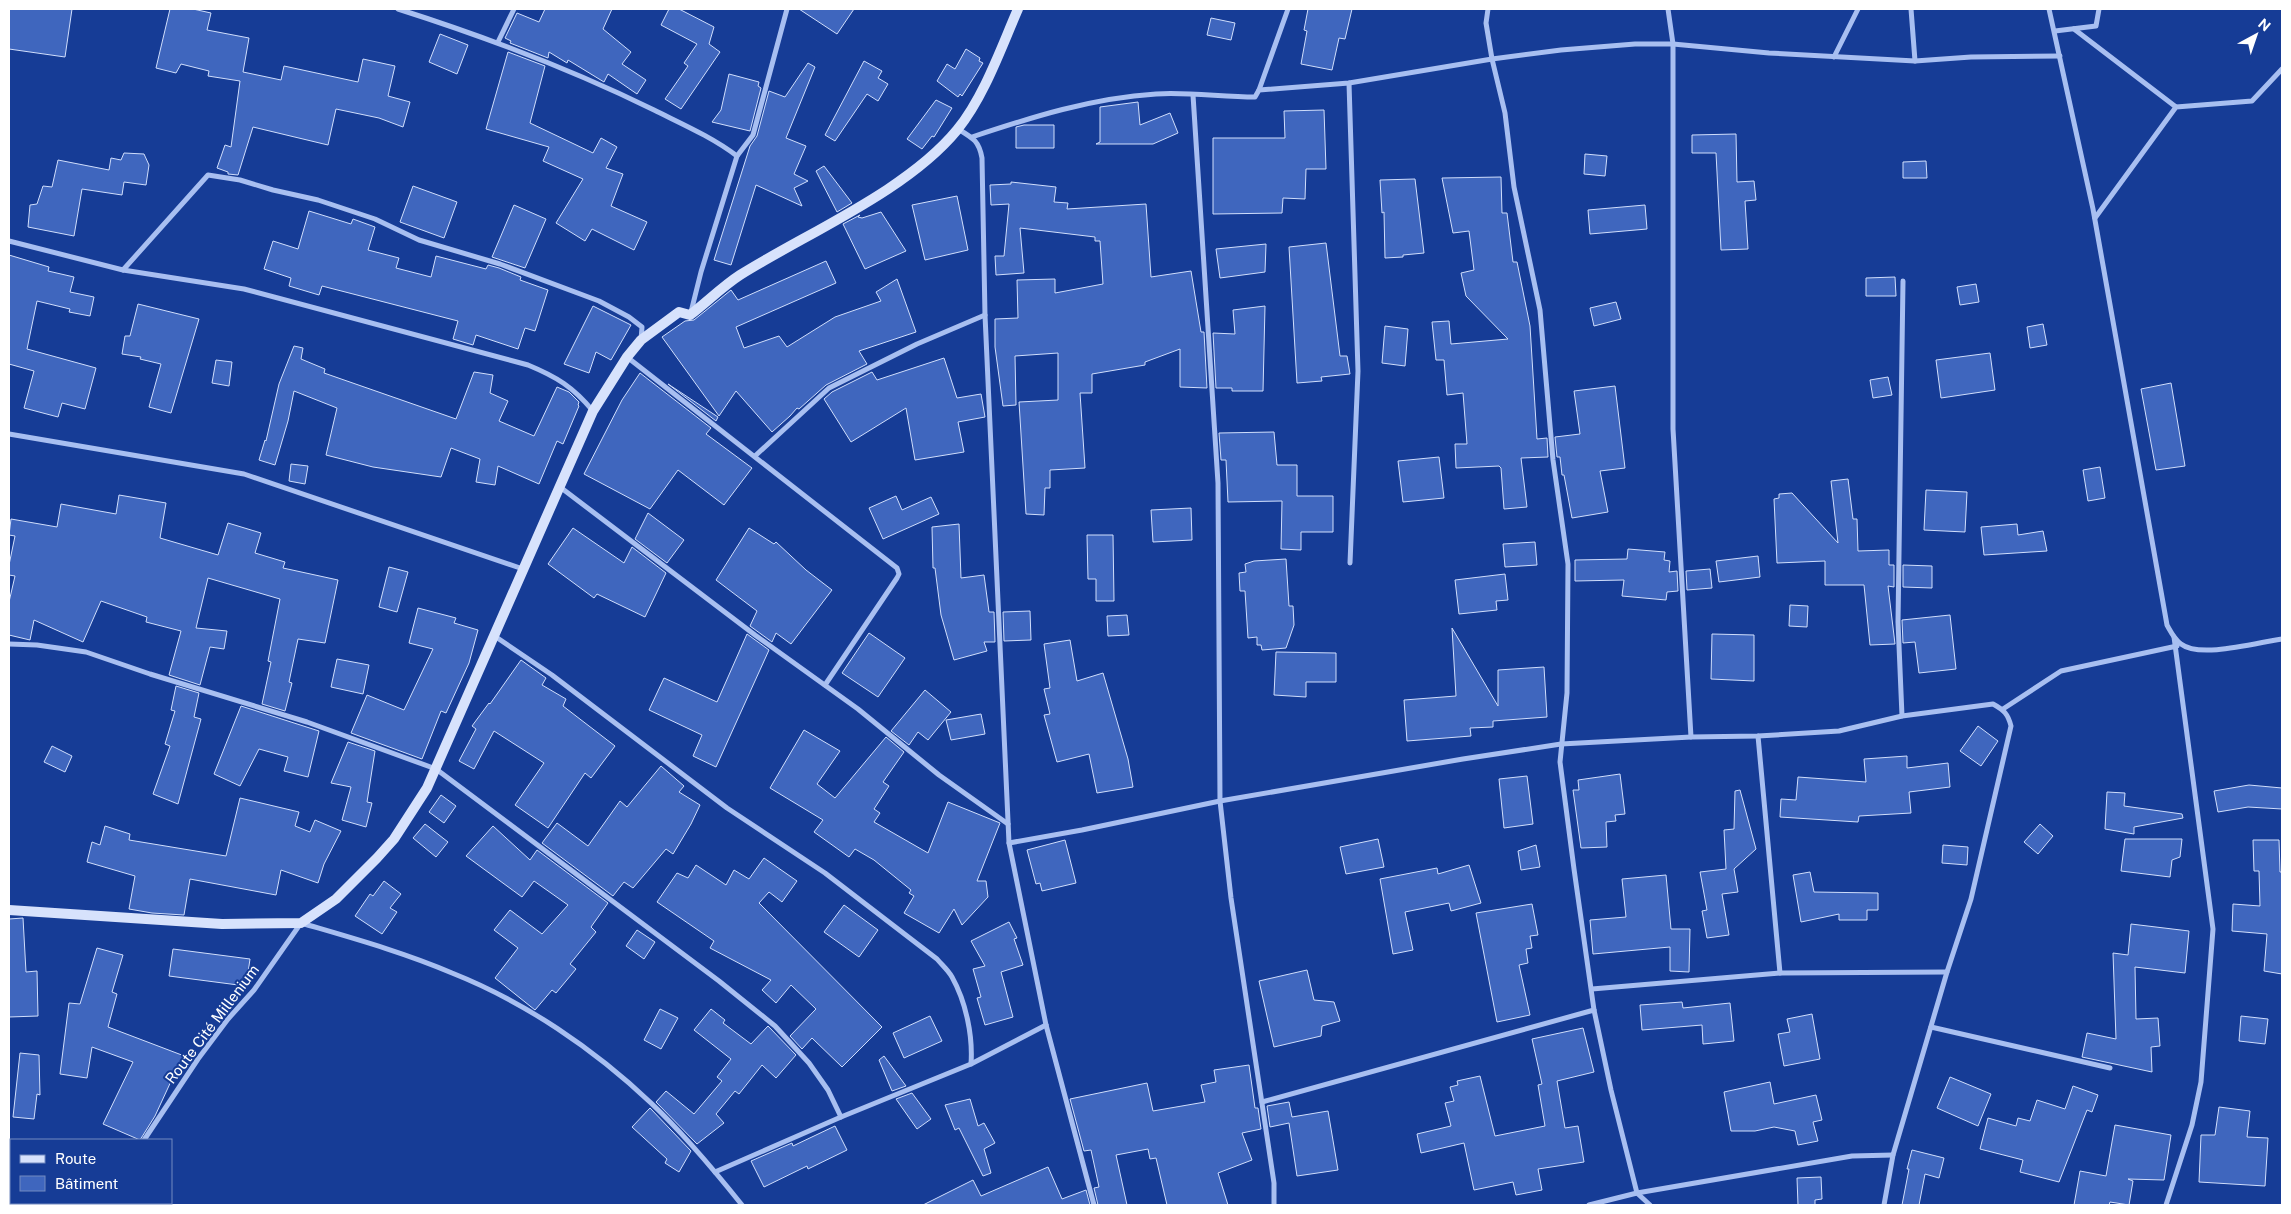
<svg xmlns="http://www.w3.org/2000/svg" width="2291" height="1214" font-family="'Public Sans',sans-serif">
<style>
.building{fill:#3f66be;stroke:#d0defc}
.lines{fill:none;stroke-linecap:round;stroke-linejoin:round}
.street{stroke:#a8bff1;stroke-width:5}
.secondary{stroke:#d7e2fc;stroke-width:10}
.labels{text-anchor:middle;dominant-baseline:central;stroke-width:4;stroke-linejoin:round;paint-order:stroke}
.street-label{font-size:15px;fill:#fff;stroke:#163c96}
</style>
<rect width="100%" height="100%" fill="#163c96"/>
<!-- building -->
<g class="building">
<path d="M9,9h63l-7,48 -56,-8z"/>
<path d="M170,9h23l18,4 -4,17 42,8 -6,34 38,8 3,-14 74,16 5,-23 32,7 -7,30 22,6 -7,25 -24,-9 -43,-9 -8,36 -75,-18 -15,48 -10,-1v-2l-11,-4 8,-23 6,2 9,-66 -32,-5 1,-5 -28,-7 -5,9 -20,-5z"/>
<path d="M545,9h67l-9,20 28,23 -9,12 24,16 -9,14 -29,-20 -4,8 -36,-22 -1,3 -18,-11 -1,6 -38,-15 1,-2 -6,-3 12,-25 22,9z"/>
<path d="M669,9h10l35,18 -5,17 11,8 -39,57 -16,-10 23,-33 -4,-3 13,-19 -36,-19z"/>
<path d="M799,9h55l-17,25z"/>
<path d="M1308,9h44l-7,30 -6,-1 -7,32 -31,-6 6,-33 -3,-1z"/>
<path d="M1211,18l24,5 -4,17 -24,-5z"/>
<path d="M440,34l28,11 -11,29 -28,-12z"/>
<path d="M966,49l14,9 -1,3 4,2 -21,33 -2,-2 -2,3 -21,-16 10,-17 8,5z"/>
<path d="M508,52l37,14 -15,57 63,30 8,-15 16,9 -11,21 17,6 -12,32 36,16 -13,28 -42,-21 -7,12 -29,-18 27,-44 -40,-18 6,-14 -63,-18z"/>
<path d="M864,61l18,10 -4,7 10,6 -10,17 -11,-7 -32,47 -10,-6z"/>
<path d="M808,63l7,4 -29,71 20,8 -12,28 14,7 -14,7 8,18 -46,-21 -25,80 -17,-5 36,-114 7,-10 12,-45 16,6z"/>
<path d="M729,74l30,8 -1,4 3,2 -11,43 -38,-9 9,-12z"/>
<path d="M936,100l16,8 -18,29 -2,-1 -10,13 -15,-10z"/>
<path d="M1138,102l2,23 30,-12 8,20 -25,11h-57l4,-2v-35z"/>
<path d="M1324,110l2,59h-20l-1,30 -22,-1 -1,15 -69,1v-76h72l-1,-27z"/>
<path d="M1024,125h30v23h-38v-21z"/>
<path d="M1736,134l1,48 17,-1 2,19 -11,1 3,48 -27,1 -5,-97h-24v-18z"/>
<path d="M124,153l20,1 5,11 -3,20 -22,-3 -2,13 -40,-6 -8,47 -46,-9 2,-22 7,-1 6,-18 9,1 6,-27 51,10 2,-12 10,2z"/>
<path d="M1585,154l22,2 -2,20 -21,-2z"/>
<path d="M1926,161l1,17h-24v-16z"/>
<path d="M824,166l28,37 -15,9 -21,-41z"/>
<path d="M1501,177l1,36h5l6,49h4l13,64 7,113 10,-1 1,19 -27,1 6,49 -23,2 -3,-41 -2,-2 -43,2 -1,-24h12l-4,-51 -16,2 -3,-35h-8l-4,-38 17,-1 2,23 57,-5 -42,-43 -5,-23 13,-3 -5,-39 -16,2 -11,-55z"/>
<path d="M1415,179l9,74 -21,2v2l-18,1 -1,-46 -2,1 -2,-33z"/>
<path d="M1011,182l45,5 -2,15 14,1 -1,6 79,-5 5,73 40,-6 10,61h3l3,56 -27,-1v-38l-35,13v3l-53,9v19h-12l5,75 -35,2v18h-5l-1,27 -18,-1 -7,-112 39,-2v-47l-43,3 1,49 -13,1 -8,-59v-28l23,-1 -1,-38 38,-1v14l48,-9 -3,-43h-5v-4l-75,-9 4,45 -28,2 -1,-19h9l5,-52 -18,1 -1,-20 21,-1z"/>
<path d="M413,186l44,16 -13,36 -44,-16z"/>
<path d="M957,196l11,54 -43,10 -13,-55z"/>
<path d="M514,205l32,14 -21,49 -33,-11z"/>
<path d="M1645,205l2,24 -57,5 -2,-24z"/>
<path d="M309,211l42,13 2,-5 22,8 -7,23 31,8 -3,10 35,9 5,-21 50,13 2,-4 11,3 22,9 -1,3 28,10 -13,41 -10,-3 -7,21 -42,-14 -3,10 -20,-6 5,-18 -136,-35 -3,9 -30,-9 2,-8 -27,-9 9,-28 25,8z"/>
<path d="M881,212l25,39 -41,18 -22,-45 17,-9 -2,2 4,1z"/>
<path d="M1326,243l14,113h7l3,18 -29,3 1,4 -25,2 -8,-136z"/>
<path d="M1266,244l-1,28 -45,6 -4,-29z"/>
<path d="M9,255l40,12 -1,4 26,6 -4,15 24,5 -4,19 -21,-4 1,-3 -33,-8 -10,48 69,19 -11,41 -23,-6 -4,14 -34,-9 10,-37 -25,-7z"/>
<path d="M826,261l10,22 -100,44 8,21 35,-12 8,11 48,-30 46,-16 -5,-9 21,-13 19,53 -57,19 8,13 -41,21 -27,24 -2,-1 -7,8 -18,16 -36,-41 -17,25 -57,-79 23,-16 9,-1 37,-30 7,10z"/>
<path d="M1895,277l1,19h-30v-18z"/>
<path d="M1976,284l3,18 -19,3 -3,-18z"/>
<path d="M1616,302l5,17 -27,7 -4,-18z"/>
<path d="M138,304l61,15 -28,94 -22,-6 12,-43 -21,-5 1,-2 -19,-3 3,-18h5z"/>
<path d="M593,306l38,19 -20,35 -15,-8 -7,21 -25,-9z"/>
<path d="M1265,306l-2,85h-31v-3h-16l-3,-55 22,1 -2,-24z"/>
<path d="M2043,324l4,21 -17,3 -3,-21z"/>
<path d="M1385,326l23,3 -3,37 -23,-3z"/>
<path d="M294,346l9,2 -2,11 24,10 -1,4 132,46 18,-47 19,3 -3,18 18,8 -9,20 35,15 23,-49 12,5 10,10 -1,3 1,1 -16,38 -6,-3 -18,43 -41,-18 -3,19 -19,-3 4,-23 -29,-11 -10,29 -68,-10 -47,-12 11,-47 -43,-17 -6,30 -13,44 -16,-5 6,-20 1,1 13,-57z"/>
<path d="M1990,353l5,37 -54,8 -5,-38z"/>
<path d="M944,358l13,40 24,-4 4,23 -27,5 6,30 -49,8 -9,-52 -55,34 -27,-43 8,-7 40,-20 5,8z"/>
<path d="M216,360l16,2 -3,24 -17,-3z"/>
<path d="M640,373l71,55 -5,6 46,34 -28,37 -46,-35 -28,39 -66,-35 38,-74z"/>
<path d="M1888,377l4,18 -19,3 -3,-18z"/>
<path d="M2171,383l14,83 -29,4 -15,-81z"/>
<path d="M668,384l50,33 -2,4z"/>
<path d="M1615,386l10,82 -25,3 8,41 -36,6 -8,-43h-2l-2,-18h-3l-2,-20 25,-3 -6,-43z"/>
<path d="M1274,432l3,33h20v31h36v36h-32v18l-20,-1 1,-48 -54,1 -2,-42h-5l-2,-27z"/>
<path d="M1439,457l5,41 -41,4 -5,-41z"/>
<path d="M291,464l17,2 -3,18 -16,-3z"/>
<path d="M2100,467l5,31 -17,3 -5,-31z"/>
<path d="M1848,479l5,40h4l1,32 31,-1v15h5v22l-6,-1 7,58 -25,1 -6,-60h-39v-24l-48,2 -3,-64 5,-1v-4l13,-1 46,50 -7,-62z"/>
<path d="M1926,490l41,2 -2,40 -41,-2z"/>
<path d="M119,495l47,8 -6,35 58,17 10,-32 33,10 -6,20 30,9 -2,6 55,12 -13,63 -27,-4 -9,43 3,1 -7,28 -23,-7 9,-42 -3,-1 12,-62 -72,-21 -12,50 31,3 -3,18 -14,-2 -10,38 -31,-10 12,-44 -35,-9 1,-5 -46,-16 -18,41 -49,-22 -4,20 -21,-5v-33l6,-26 -6,-1v-10l6,-29 -6,-1 2,-16 46,8 4,-23 55,10z"/>
<path d="M896,496l6,14 29,-13 8,17 -56,25 -14,-31z"/>
<path d="M1191,508l1,32 -39,2 -2,-32z"/>
<path d="M648,513l36,27 -17,23 -32,-24z"/>
<path d="M959,524l2,54 23,-3 5,37h5l1,30h-11l3,9 -33,9 -13,-45 -6,-47h-2l-1,-41z"/>
<path d="M2017,524l1,11 25,-4 4,20 -63,4 -3,-28z"/>
<path d="M573,528l51,35 8,-16 34,26 -21,44 -48,-23 -3,4 -46,-34z"/>
<path d="M749,528l25,16 2,-2 30,28 26,20 -41,54 -15,-11 -4,9 -22,-16 7,-15 -41,-31z"/>
<path d="M1087,535h26l1,66h-18v-22h-8z"/>
<path d="M1535,542l2,23 -32,2 -2,-23z"/>
<path d="M1628,549l37,3 -1,8 6,1 -1,11 8,-1 1,20 -11,1 -1,8 -44,-4 2,-16 -49,1v-21l52,-1z"/>
<path d="M1758,556l2,21 -41,5 -3,-21z"/>
<path d="M1286,559l3,47h4l1,19 -8,23 -24,2 -1,-5h-4v-8l-9,1 -3,-47h-5l-1,-18 7,-1 -1,-8 9,-3z"/>
<path d="M1903,565l29,1v22l-29,-1z"/>
<path d="M389,567l19,5 -11,40 -18,-5z"/>
<path d="M1710,569l2,19 -25,2 -1,-19z"/>
<path d="M1505,574l3,26 -12,1 1,9 -38,4 -4,-34z"/>
<path d="M1790,605l18,1 -1,21 -18,-1z"/>
<path d="M418,608l38,10 -2,5 24,7 -9,33 -23,50 -5,-2 -19,48 -71,-26 16,-38 37,15 29,-61 -24,-6z"/>
<path d="M1030,611l1,29 -27,1 -1,-29z"/>
<path d="M1127,615l2,20 -21,1 -1,-20z"/>
<path d="M1950,615l6,54 -37,4 -4,-31 -12,1 -1,-23z"/>
<path d="M1452,628l46,78v-36l46,-3 3,50 -54,4v6l-23,1 1,8 -64,5 -3,-41 52,-4z"/>
<path d="M869,633l36,25 -27,39 -36,-24z"/>
<path d="M747,634l22,16 -53,117 -23,-11 9,-21 -53,-25 15,-32 53,24z"/>
<path d="M1712,634l42,1v46l-43,-2z"/>
<path d="M1070,640l7,41 26,-8 25,86 5,28 -36,6 -8,-39 -32,8 -13,-47 6,-1 -6,-25 6,-1 -6,-44z"/>
<path d="M1276,652l60,1v29h-30v15l-32,-2z"/>
<path d="M337,659l32,6 -6,29 -32,-7z"/>
<path d="M521,660l25,18 -4,7 24,14 -3,7 52,40 -24,32 -6,-5 -37,55 -33,-23 29,-42 -50,-32 -20,38 -15,-8 17,-32 -4,-3 17,-23 1,1z"/>
<path d="M176,686l23,7 -5,24 7,2 -23,85 -25,-10 17,-48 -5,-2 10,-33 -4,-1z"/>
<path d="M925,690l26,22 -23,28 -10,-8 -9,13 -18,-14z"/>
<path d="M241,706l78,25 -11,46 -24,-6 4,-14 -29,-8 -19,37 -26,-12z"/>
<path d="M981,714l4,20 -34,6 -5,-20z"/>
<path d="M1978,726l20,15 -17,25 -21,-15z"/>
<path d="M804,730l36,21 -23,33 18,14 51,-61 18,15 -21,30 6,4 -15,23 6,4 -6,9 54,31 20,-51 52,21 -23,58h9l2,16 -26,28 -8,-16 -15,24 -35,-20 10,-17 -5,-3 2,-3 -37,-30 -19,-11 -6,8 -35,-25 9,-12 -53,-32z"/>
<path d="M348,742l27,9 -8,51 5,1 -6,24 -24,-7 9,-33 -20,-4z"/>
<path d="M52,746l20,10 -7,16 -21,-10z"/>
<path d="M1907,756v12l41,-5 2,24 -41,5 2,21 -52,3 -1,6 -78,-5 1,-18 15,1 2,-23 68,5 -2,-23z"/>
<path d="M661,766l23,20 -5,6 21,13 -9,19 -18,30 -7,-5 -33,39 -9,-6 -11,14 -71,-53 15,-20 31,23 32,-45 7,6z"/>
<path d="M1620,774l5,40 -10,1 1,6 -10,1 1,25 -26,1 -8,-58h6l-1,-10z"/>
<path d="M1527,776l6,48 -29,4 -5,-49z"/>
<path d="M2249,785l33,3v21l-34,-2 -30,5 -4,-21z"/>
<path d="M1740,790l16,59 -22,20 4,23 -16,2 7,41 -22,3 -5,-27 5,-1 -7,-38 26,-3 -2,-39 10,-1 1,-38z"/>
<path d="M2107,792l18,1 -1,13 58,8 1,4 -49,9v7l-29,-5z"/>
<path d="M441,795l15,11 -12,17 -15,-11z"/>
<path d="M240,798l59,14 -4,14 15,6 5,-12 26,11 -17,33 -6,19 -37,-13 -5,25 -86,-16 -6,36 -32,-2 -23,-4 6,-33 -48,-14 5,-20 8,3 5,-19 25,8 -1,6 97,16z"/>
<path d="M425,824l23,18 -12,15 -23,-19z"/>
<path d="M2040,824l13,12 -15,18 -14,-12z"/>
<path d="M493,826l37,34 7,-10 71,53 -17,24 5,5 -26,32 6,5 -20,24 -4,-3 -17,20 -40,-32 23,-30 -24,-18 16,-20 32,24 26,-29 -34,-24 -12,16 -56,-41z"/>
<path d="M1378,839l6,28 -38,7 -6,-27z"/>
<path d="M2125,839h57l-2,18 -8,3 -2,17 -49,-6z"/>
<path d="M1065,840l11,43 -34,8 -2,-8 -4,1 -9,-34z"/>
<path d="M2253,840h26l1,32h2v102l-18,-3 3,-37 -35,-3 1,-27 27,2 -1,-35h-5z"/>
<path d="M1536,845l4,22 -19,3 -3,-19z"/>
<path d="M1943,845l25,2 -1,18 -25,-2z"/>
<path d="M764,858l33,23 -15,21 -13,-10 -10,11 123,124 -40,40 -30,-29 -10,11 -12,-13 26,-27 -25,-24 -15,18 -14,-13 9,-10 -61,-32 4,-7 -57,-39 20,-29 11,5 8,-13 30,20 8,-15 15,9z"/>
<path d="M1469,865l12,38 -30,8 -2,-8 -44,9 8,38 -20,4 -13,-75 57,-11 1,6z"/>
<path d="M1810,872l4,20 64,1v17h-11v10h-28v-6l-38,8 -8,-47z"/>
<path d="M1666,875l5,54h19l-1,43 -19,-1v-24l-77,7 -3,-34 36,-3 -4,-38z"/>
<path d="M384,881l17,13 -11,14 7,4 -15,22 -27,-18 15,-22 3,2z"/>
<path d="M1532,904l6,31 -8,1 2,12 -6,1 2,14 -9,2 11,50 -33,7 -21,-109z"/>
<path d="M844,905l34,25 -19,27 -35,-25z"/>
<path d="M23,918l3,54 11,-1 1,45 -29,1v-98z"/>
<path d="M1009,922l8,16 -3,1 9,26 -22,7 12,45 -28,8 -8,-27 4,-1 -8,-28 12,-3 -14,-25z"/>
<path d="M2131,924l58,7 -4,42 -50,-6 1,52 22,-1 2,28 -9,1 1,25 -70,-15 5,-24 29,6 -3,-86 15,2z"/>
<path d="M637,930l18,12 -11,17 -18,-13z"/>
<path d="M97,948l26,7 -11,37 5,2 -9,33 79,30 -8,22 -6,-2 -18,39 -15,24 -37,-16 30,-62 -41,-15 -5,31 -27,-4 9,-71 11,1z"/>
<path d="M173,949l77,10 -4,27 -77,-10z"/>
<path d="M1307,970l7,30 20,2 6,19 -18,5 -1,10 -47,11 -15,-66z"/>
<path d="M1682,1002l1,6 47,-5 4,38 -31,3 -1,-19 -60,5 -2,-25z"/>
<path d="M660,1009l18,9 -17,31 -17,-9z"/>
<path d="M711,1009l14,11 -2,3 28,21 17,-18 28,29 -20,23 -14,-13 -23,29 -4,-3 -19,23 8,9 -27,21 -41,-42 10,-11 28,23 28,-33 -5,-4 14,-18 -37,-29z"/>
<path d="M1812,1014l8,45 -36,7 -6,-32 12,-2 -3,-13z"/>
<path d="M930,1016l12,25 -38,17 -11,-25z"/>
<path d="M2241,1016l27,3 -3,25 -26,-3z"/>
<path d="M1583,1028l11,44 -37,9 8,47 13,-2 6,36 -46,7 4,21 -26,5 -3,-13 -39,8 -10,-47 -43,10 -4,-19 34,-8 -6,-23 9,-2 -4,-14 8,-2 -1,-4 23,-5 15,60 50,-10 -7,-41 4,-1 -10,-45z"/>
<path d="M20,1053l19,2 1,40 -3,-1 -3,25 -21,-2z"/>
<path d="M884,1056l22,30 -14,5 -13,-31z"/>
<path d="M1249,1065l6,43h3l3,21 -19,4 10,27 -34,13 10,32h-61l-11,-47 -6,1 -2,-10 -32,6 11,50h-29l-4,-17 5,-1 -8,-37 -7,1 -14,-52 77,-16 6,28 52,-9 -4,-17 15,-3 -2,-12z"/>
<path d="M1950,1077l41,17 -13,32 -41,-18z"/>
<path d="M1770,1082l4,22 42,-9 6,25 -9,2 5,19 -20,4 -3,-14 -21,-4 -19,4h-24l-7,-39z"/>
<path d="M2073,1086l25,9 -6,17 -5,-2 -28,72 -39,-10 3,-12 -43,-11 8,-31 28,8 2,-8 12,3 7,-21 28,9z"/>
<path d="M912,1093l19,26 -14,10 -21,-30z"/>
<path d="M970,1099l8,27 6,-3 11,20 -11,6 7,24 -8,3 -24,-48 -4,2 -10,-25z"/>
<path d="M1289,1102l3,15 36,-6 10,59 -41,6 -8,-53 -19,4 -3,-21z"/>
<path d="M2219,1107l31,4 -3,26 21,1 -3,48 -66,-4 2,-47h14z"/>
<path d="M650,1108l41,43 -12,21 -14,-9 2,-4 -35,-32z"/>
<path d="M2115,1125l56,10 -7,45 -36,-1 5,2 -4,24 -19,-3 -1,3h-35l6,-34 26,5z"/>
<path d="M835,1126l12,24 -39,19 -1,-3 -43,21 -13,-26 41,-18 1,3z"/>
<path d="M1912,1150l32,8 -5,20 -14,-4 -6,31h-17l7,-36h-2z"/>
<path d="M1048,1167l14,32 24,-9 4,15h-167l50,-25 8,16z"/>
<path d="M1821,1177l1,22 -7,1v5h-17l-1,-27z"/>
</g>
<g class="lines">
<!-- street -->
<g class="street">
<path d="M398,9c88,28 173,60 256,101 28,14 58,27 83,46"/>
<path d="M1488,9l-2,14 6,36 13,54 9,74 26,123 13,150 15,104 -1,129 -7,69 14,107 20,141 17,80 26,103 13,12"/>
<path d="M1668,9l5,35v385l18,308"/>
<path d="M1911,9l4,52"/>
<path d="M2049,9l44,200 74,416c4,7 7,14 14,19 19,15 78,-2 101,-5"/>
<path d="M2074,29l102,78"/>
<path d="M2055,31l41,-5 3,-17"/>
<path d="M498,42l16,-33"/>
<path d="M1834,57l24,-48"/>
<path d="M1349,83l9,288 -8,192"/>
<path d="M1259,90l29,-81"/>
<path d="M1193,95l25,388 2,318 11,97 43,285v22"/>
<path d="M958,129c15,9 21,12 24,29l3,157 24,528 37,182 48,180"/>
<path d="M972,137c60,-20 120,-39 184,-43 33,-2 66,3 99,3l4,-7 90,-7 143,-24 69,-9 74,-6h38l96,9 146,8 56,-4 89,-1"/>
<path d="M2095,218l81,-111 76,-6 30,-32"/>
<path d="M9,241l114,29 121,19 284,76c29,12 45,22 65,46"/>
<path d="M123,270l85,-95 32,5 33,10 45,10 57,19 44,21 81,24 99,37 30,16 13,10 -1,13"/>
<path d="M691,312l10,-40 36,-116 16,-21 34,-126"/>
<path d="M627,357l270,211 2,6 -2,4 -72,107"/>
<path d="M9,434l235,40 279,95"/>
<path d="M755,456l74,-68 88,-44 68,-29"/>
<path d="M560,487l195,148 103,74 81,66 69,49"/>
<path d="M493,635l59,40 175,133 98,65 112,86c5,6 11,11 15,18 14,25 21,59 19,87"/>
<path d="M9,644l28,1 49,7 64,22 157,48 129,47 283,212 56,45 34,37 19,27 13,27"/>
<path d="M2003,709l58,-38 116,-25"/>
<path d="M1902,716l-4,-94 5,-341"/>
<path d="M1758,736l22,237"/>
<path d="M1009,843l73,-13 138,-29 243,-42 98,-15 130,-7 67,-1 81,-5 63,-15 91,-12c11,6 15,10 18,22l-40,173 -24,73 -54,183 -9,50"/>
<path d="M1592,989l188,-16 167,-1"/>
<path d="M1931,1027l179,41"/>
<path d="M1262,1102l332,-92"/>
<path d="M144,1140l54,-81 30,-40 26,-29 47,-67c51,15 102,29 151,50 73,29 142,76 199,130 33,31 63,67 91,102"/>
<path d="M715,1172l126,-55 130,-53 75,-39"/>
<path d="M9,1199l2,1"/>
<path d="M17,1203l6,2"/>
<path d="M96,1205l2,-2"/>
<path d="M1589,1205l48,-12 215,-37 41,-1"/>
<path d="M2166,1205l26,-80 9,-43 12,-153 -39,-292"/>
</g>
<!-- secondary -->
<path class="secondary" d="M9,910l213,14 79,-1 35,-24 41,-41 17,-19 33,-51 166,-377 34,-54 14,-17 38,-28 11,3c17,-13 33,-29 50,-40 67,-42 167,-84 217,-145 27,-33 44,-82 61,-121"/>
</g>
<g class="labels">
<!-- street labels -->
<g class="street-label">
<text transform="translate(212 1024) rotate(-53)">Route Cité Millenium</text>
</g>
</g>
<!-- border -->
<rect width="2291" height="1214" fill="none" stroke="#ffffff" stroke-width="20"/>
<!-- legend -->
<rect x="10" y="1139" width="162" height="65" fill="#163c96" stroke="#738ac0"/>
<rect x="20" y="1155" width="25" height="8" fill="#d7e2fc" stroke="#738ac0"/>
<text x="55" y="1164" font-size="15" fill="#ffffff">Route</text>
<rect x="20" y="1176" width="25" height="15" fill="#3f66be" stroke="#738ac0"/>
<text x="55" y="1189" font-size="15" fill="#ffffff">Bâtiment</text>
<!-- north arrow -->
<g transform="translate(2256 35) rotate(40)" stroke="#163c96" stroke-width="4" paint-order="stroke">
<path d="M0-4L9 19L0 12L-9 19Z" fill="#ffffff"/>
<text y="-8" font-size="14" font-weight="bold" text-anchor="middle" fill="#ffffff">N</text>
</g>
</svg>
